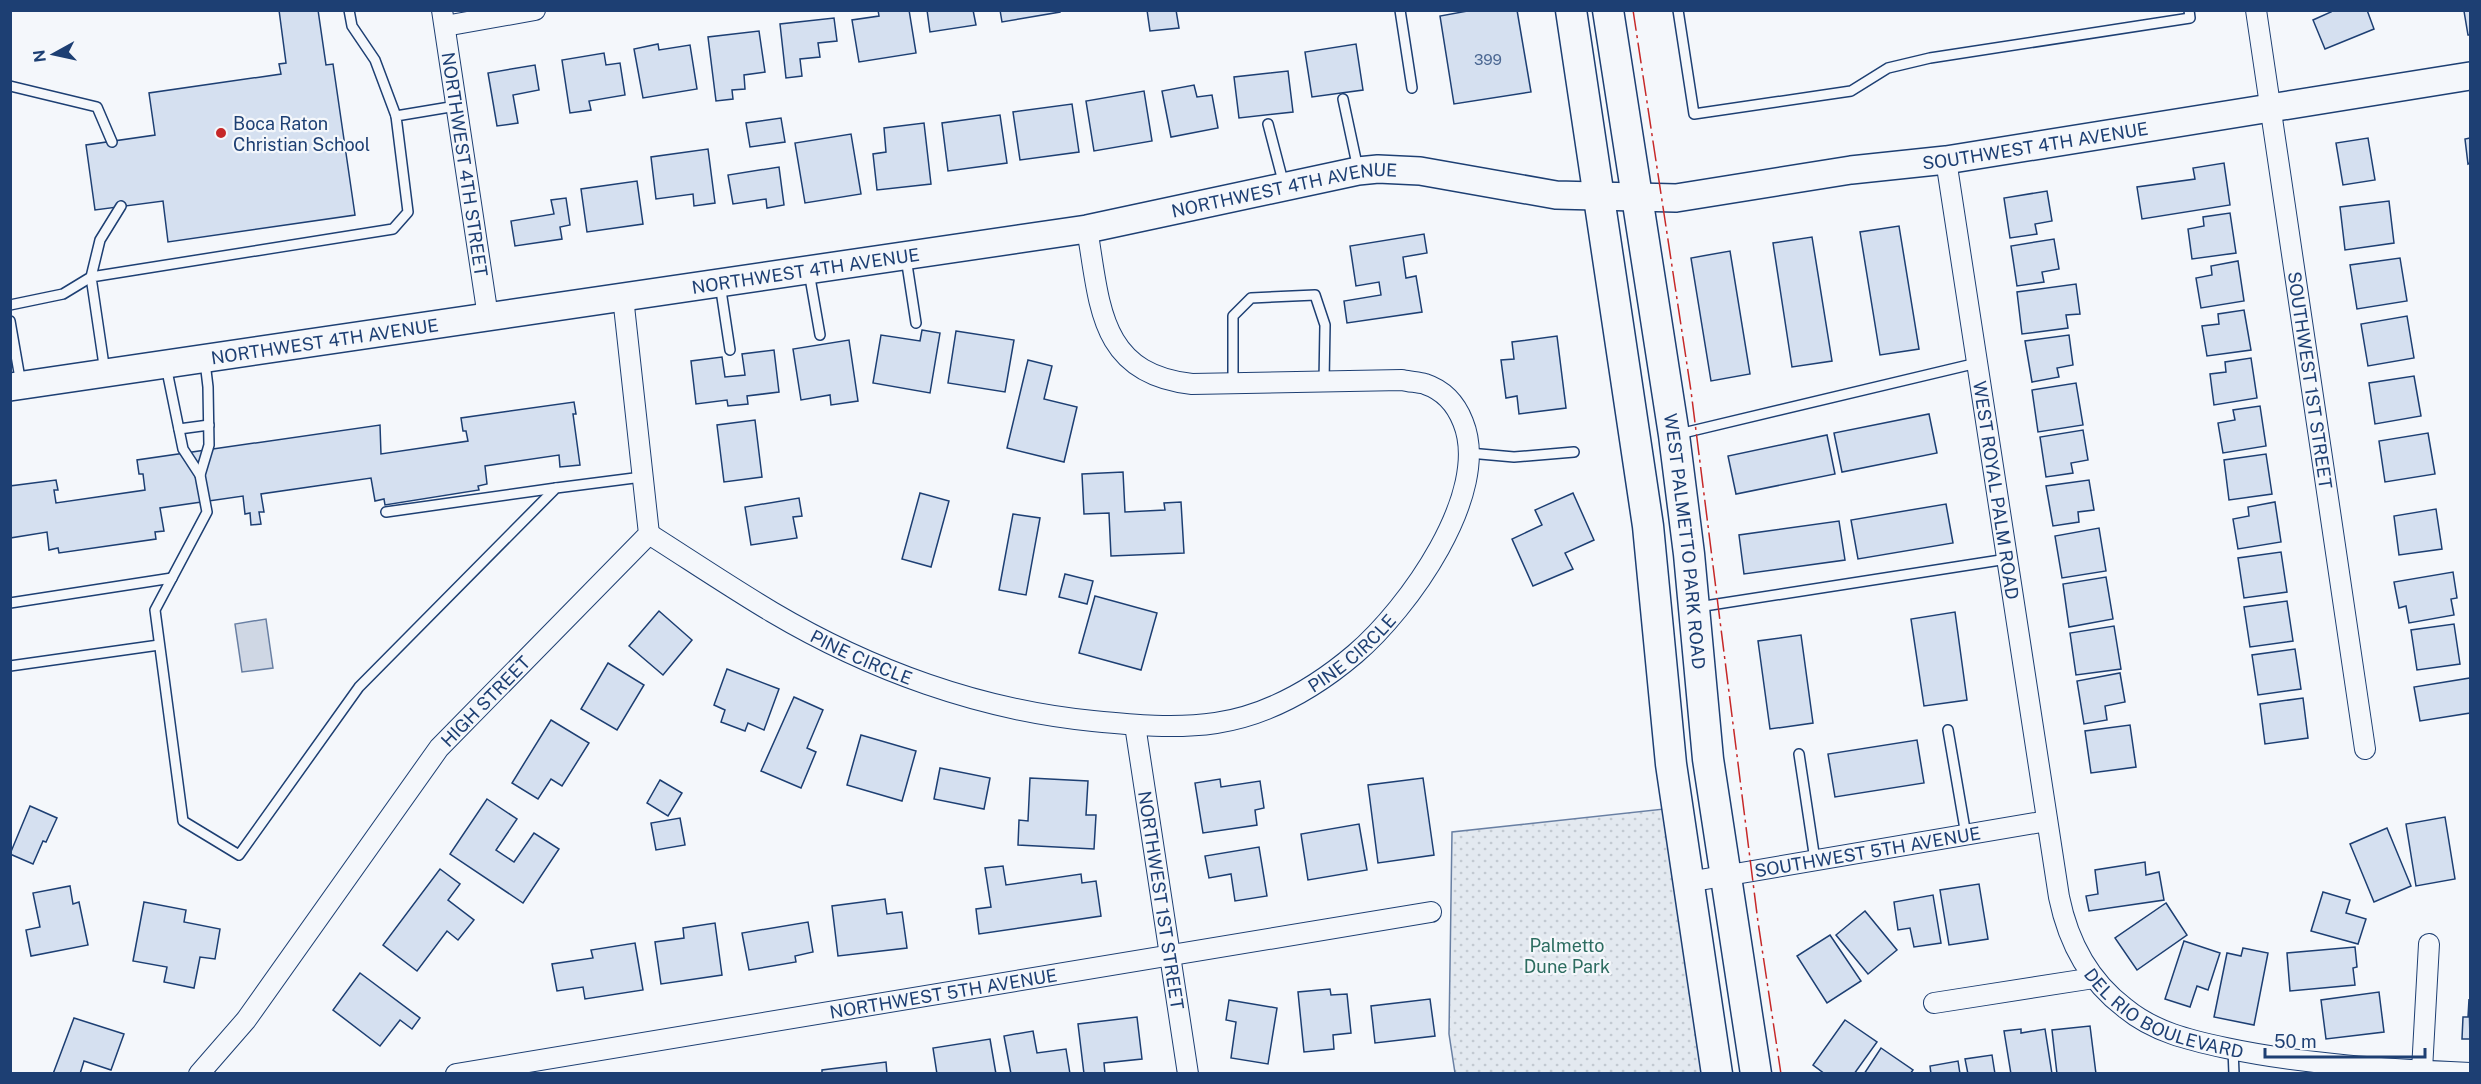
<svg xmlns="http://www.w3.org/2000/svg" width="2481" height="1084" font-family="'Public Sans',sans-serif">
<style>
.green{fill:url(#green-dots);stroke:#687fa3;stroke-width:1.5}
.water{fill:#cfd7e4;stroke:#687fa3;stroke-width:1.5}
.building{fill:#d5e0f0;stroke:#1d3f73;stroke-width:1.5}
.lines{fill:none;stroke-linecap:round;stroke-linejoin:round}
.lane-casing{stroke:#1d3f73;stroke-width:12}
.street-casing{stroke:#1d3f73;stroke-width:22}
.secondary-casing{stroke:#1d3f73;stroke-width:30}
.primary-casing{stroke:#1d3f73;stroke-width:33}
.lane{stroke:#f4f7fb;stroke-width:9}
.street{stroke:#f4f7fb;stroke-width:20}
.secondary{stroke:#f4f7fb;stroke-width:27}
.primary{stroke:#f4f7fb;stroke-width:30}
.power{stroke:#c62828;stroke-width:1.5;stroke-dasharray:21 4.5 3 4.5;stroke-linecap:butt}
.poi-dot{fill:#c62828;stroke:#f4f7fb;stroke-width:2}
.labels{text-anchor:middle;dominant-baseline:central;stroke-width:4.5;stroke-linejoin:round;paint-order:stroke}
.number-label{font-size:15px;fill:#4b6792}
.poi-label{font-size:18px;fill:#1d3f73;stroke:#f4f7fb;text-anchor:start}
.street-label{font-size:18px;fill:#1d3f73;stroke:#f4f7fb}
.park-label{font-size:18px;fill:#2c6c60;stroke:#f4f7fb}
</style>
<defs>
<pattern id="green-dots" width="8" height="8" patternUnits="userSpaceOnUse" patternTransform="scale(1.5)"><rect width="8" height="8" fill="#e3e9f0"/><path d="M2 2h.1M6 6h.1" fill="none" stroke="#c2c9d1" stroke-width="1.8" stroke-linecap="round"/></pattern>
</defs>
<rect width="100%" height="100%" fill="#f4f7fb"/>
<!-- green -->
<path class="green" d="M1664,809l40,264h-249l-6,-39 3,-202z"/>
<!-- water -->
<path class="water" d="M266,619l7,49 -31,4 -7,-48z"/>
<!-- building -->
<g class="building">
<path d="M279,10h39l8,55 7,-1 22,151 -187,27 -5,-41 -68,9 -9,-65 69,-10 -6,-42 132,-19 -2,-10 7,-1z"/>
<path d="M878,10h31l7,43 -57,9 -7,-42 27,-4z"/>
<path d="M927,10h46l3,15 -46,7z"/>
<path d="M1000,10h60v2l-58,10z"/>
<path d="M1147,10h29l3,18 -29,3z"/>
<path d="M1473,10h44l14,82 -77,12 -14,-88z"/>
<path d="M2330,10h37l7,19 -49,20 -12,-29 18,-8z"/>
<path d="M2470,10v25h-2l-4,-24z"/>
<path d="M834,18l3,23 -19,2 2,14 -20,2 2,17 -16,2 -6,-54z"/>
<path d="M759,31l6,41 -21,3 1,14 -13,1 1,9 -17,2 -8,-64z"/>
<path d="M658,44l1,6 31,-5 7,44 -54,9 -9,-49z"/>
<path d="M1356,44l7,46 -51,7 -7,-45z"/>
<path d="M604,53l2,12 14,-2 5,32 -36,6 2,9 -21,3 -8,-53z"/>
<path d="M535,65l4,25 -26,5 5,28 -21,3 -9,-53z"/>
<path d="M1288,71l5,41 -54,6 -5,-41z"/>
<path d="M1194,85l3,12 15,-2 6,33 -47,9 -9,-46z"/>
<path d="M1144,91l8,50 -58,10 -8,-50z"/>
<path d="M1072,104l7,48 -59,8 -7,-48z"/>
<path d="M1000,115l7,48 -59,8 -6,-48z"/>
<path d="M781,118l4,24 -35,5 -4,-24z"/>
<path d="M924,123l7,61 -54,6 -4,-36 13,-2 -2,-24z"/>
<path d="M851,134l10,60 -56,9 -10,-60z"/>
<path d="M2368,138l7,42 -32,5 -7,-42z"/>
<path d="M2470,138v25l-2,1 -3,-25z"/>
<path d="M708,149l7,54 -21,3 -1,-12 -37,5 -5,-42z"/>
<path d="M2224,163l6,42 -88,14 -5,-32 58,-8 -2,-11z"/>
<path d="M779,167l5,38 -17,3 -1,-9 -33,5 -5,-29z"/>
<path d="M637,181l6,43 -56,8 -6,-43z"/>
<path d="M2047,191l5,30 -17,3 2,10 -27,4 -6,-40z"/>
<path d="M566,198l4,27 -10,2 2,12 -47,7 -4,-25 43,-7 -3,-14z"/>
<path d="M2389,201l5,42 -49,7 -5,-43z"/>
<path d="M2230,213l6,40 -44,6 -4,-30 16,-3 -1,-9z"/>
<path d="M1899,226l20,123 -39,6 -20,-123z"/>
<path d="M1424,234l3,19 -24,4 3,21 10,-2 6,36 -75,11 -3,-22 37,-6 -2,-13 -23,4 -6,-40z"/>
<path d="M1812,237l20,124 -40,6 -19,-124z"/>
<path d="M2054,239l5,30 -17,3 2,10 -27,4 -6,-40z"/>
<path d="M1730,251l20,123 -39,7 -20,-123z"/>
<path d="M2400,258l7,43 -50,8 -7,-44z"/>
<path d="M2238,261l6,40 -43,7 -5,-30 16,-3 -1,-9z"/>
<path d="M2076,284l4,30 -14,1 2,13 -46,6 -5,-42z"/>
<path d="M2244,310l7,40 -44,6 -5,-30 17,-2 -1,-10z"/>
<path d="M2407,316l7,42 -46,8 -7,-42z"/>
<path d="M922,330l18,3 -10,60 -57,-10 8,-48 39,6z"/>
<path d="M956,331l58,9 -9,52 -57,-9z"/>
<path d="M2069,335l4,30 -16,3 2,9 -27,5 -7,-41z"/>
<path d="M1557,336l9,72 -47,6 -2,-18 -11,2 -5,-38 13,-1 -2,-17z"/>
<path d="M849,340l9,61 -27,4 -1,-10 -29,5 -8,-51z"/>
<path d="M774,350l5,42 -32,4 1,8 -20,2 -1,-6 -31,4 -5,-43 31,-4 3,20 20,-2 -3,-21z"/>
<path d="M2251,358l6,40 -43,7 -4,-31 16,-2 -1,-10z"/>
<path d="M1028,360l24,6 -8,33 33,8 -13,55 -57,-14z"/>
<path d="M2414,376l7,40 -46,8 -6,-41z"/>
<path d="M2076,383l7,42 -45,7 -6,-42z"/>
<path d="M574,402l2,12h-3l7,51 -20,2 -1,-12 -74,11 2,18 -9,2 1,4 -94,15 -1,-6 -9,2 -4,-23 -110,16 3,18h-5l2,12 -10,1 -1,-12 -5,1 -2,-18 -83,12 4,23 -9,1 1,7 -97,14 -1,-5 -9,2 -2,-18 -37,6v-52l46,-6 2,10h-4l2,13 89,-13 -2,-16h-4l-2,-14 243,-35 1,29 87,-13 -2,-10h-3l-2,-13z"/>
<path d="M2260,406l6,40 -43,7 -5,-30 17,-3 -2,-10z"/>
<path d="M1929,414l8,39 -95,19 -8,-39z"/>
<path d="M755,420l7,57 -38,5 -7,-57z"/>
<path d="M2083,430l5,30 -17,3 2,10 -27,4 -6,-40z"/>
<path d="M2428,433l7,41 -50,8 -6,-41z"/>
<path d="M1827,435l8,39 -99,20 -8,-38z"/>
<path d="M2266,454l6,40 -43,6 -5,-40z"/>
<path d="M1123,472l2,40 40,-2 -1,-7 17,-1 3,51 -73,3 -2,-43 -25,1 -2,-40z"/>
<path d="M2089,480l5,30 -16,2 1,10 -26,4 -7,-40z"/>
<path d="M920,493l29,8 -18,66 -29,-8z"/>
<path d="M1573,493l21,47 -29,13 8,16 -40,17 -21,-47 30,-14 -7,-15z"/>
<path d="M799,498l3,18 -9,1 4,21 -46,7 -6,-38z"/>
<path d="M2275,502l6,40 -43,7 -5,-30 16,-3 -1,-9z"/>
<path d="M1946,504l7,39 -95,16 -7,-39z"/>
<path d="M2436,509l6,40 -43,6 -5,-39z"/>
<path d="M1013,514l27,4 -14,77 -27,-5z"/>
<path d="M1839,521l6,39 -101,14 -5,-39z"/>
<path d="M2099,528l7,43 -44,7 -7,-42z"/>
<path d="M2281,552l6,40 -43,6 -6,-40z"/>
<path d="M2453,572l4,26 -6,1 3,16 -45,8 -3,-17 -7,2 -5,-26z"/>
<path d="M1065,574l28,7 -6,23 -28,-7z"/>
<path d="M2106,577l7,42 -44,8 -6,-43z"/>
<path d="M1095,596l62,17 -16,57 -62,-17z"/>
<path d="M2287,601l6,40 -43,6 -6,-40z"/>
<path d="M659,611l33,29 -29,35 -34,-29z"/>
<path d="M1955,612l12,88 -43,6 -13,-87z"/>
<path d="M2454,624l6,40 -43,6 -6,-40z"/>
<path d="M2114,626l7,43 -45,6 -6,-42z"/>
<path d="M1801,635l12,88 -43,6 -12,-88z"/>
<path d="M2295,649l6,40 -43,6 -6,-40z"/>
<path d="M608,663l36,22 -27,45 -36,-21z"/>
<path d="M727,669l52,20 -15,41 -16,-7 -3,8 -24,-9 4,-12 -11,-5z"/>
<path d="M2120,673l5,29 -20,4 2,14 -23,4 -7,-43z"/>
<path d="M2470,678v35l-50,8 -6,-34z"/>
<path d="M794,697l29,13 -16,38 9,4 -15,36 -40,-17z"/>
<path d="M2303,698l5,40 -43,6 -5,-40z"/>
<path d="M551,720l38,23 -27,43 -11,-7 -13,20 -26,-16z"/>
<path d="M2130,725l6,42 -45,6 -6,-42z"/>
<path d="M861,735l55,16 -14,50 -55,-16z"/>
<path d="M1917,740l7,43 -89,14 -7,-43z"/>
<path d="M940,768l50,10 -6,31 -50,-10z"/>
<path d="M1030,778l58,3 -2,34h10l-2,34 -76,-4 1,-25 9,1z"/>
<path d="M1423,778l11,77 -56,8 -10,-78z"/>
<path d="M1220,779l1,8 39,-6 4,27 -9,2 2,15 -54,8 -8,-50z"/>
<path d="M660,780l22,13 -14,23 -21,-13z"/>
<path d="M487,799l30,20 -21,31 18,12 20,-29 25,16 -36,54 -73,-49z"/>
<path d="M30,806l27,12 -11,24 -3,-1 -10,23 -23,-10z"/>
<path d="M2445,817l10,62 -39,7 -10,-62z"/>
<path d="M680,818l5,27 -29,5 -5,-27z"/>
<path d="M1359,824l8,46 -59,10 -7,-46z"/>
<path d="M2387,828l24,58 -37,16 -24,-58z"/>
<path d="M1259,847l8,49 -32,5 -4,-27 -22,4 -4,-22z"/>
<path d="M2145,862l1,13 13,-3 5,28 -75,11 -3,-15 12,-2 -3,-24z"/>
<path d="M1003,866l3,19 75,-11 1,9 14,-2 5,35 -122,18 -3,-25 15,-2 -6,-39z"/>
<path d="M440,869l20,15 -12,16 26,20 -16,20 -11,-9 -30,40 -34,-26z"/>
<path d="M1979,884l9,55 -39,6 -9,-55z"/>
<path d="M70,886l3,18 6,-2 9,43 -57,11 -5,-26 14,-3 -7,-34z"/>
<path d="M2323,892l27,8 -4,13 20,6 -8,25 -47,-13z"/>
<path d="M1933,895l8,48 -27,4 -4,-19 -12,2 -4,-28z"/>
<path d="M885,899l2,15 15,-2 5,36 -69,8 -6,-50z"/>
<path d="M144,902l42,8 -2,12 36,7 -5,30 -15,-2 -6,31 -30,-6 3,-15 -34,-6z"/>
<path d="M2166,903l21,32 -50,35 -22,-32z"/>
<path d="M1865,911l32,39 -29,24 -32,-39z"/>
<path d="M808,922l5,30 -18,4 1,6 -47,8 -7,-37z"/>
<path d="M715,923l7,52 -61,9 -6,-42 29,-4 -1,-10z"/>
<path d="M1830,935l31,46 -34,22 -30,-47z"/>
<path d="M2184,941l36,12 -12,37 -11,-4 -7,21 -25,-8z"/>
<path d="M635,943l8,47 -58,9 -2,-12 -26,4 -5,-27 41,-6 -2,-8z"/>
<path d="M2355,947l2,20 -4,1 2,17 -65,6 -3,-38z"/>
<path d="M2243,948l25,5 -14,72 -40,-8 13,-64 14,3z"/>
<path d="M360,973l60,45 -8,11 -12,-9 -20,26 -47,-36z"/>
<path d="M1330,989l1,6 16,-1 4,39 -18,2 1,14 -30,3 -6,-60z"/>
<path d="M2379,992l5,40 -58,7 -5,-39z"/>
<path d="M1430,999l5,37 -60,7 -4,-37z"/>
<path d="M2469,999l1,40h-8l1,-22h5z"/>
<path d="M1229,1000l48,8 -9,56 -37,-6 5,-36 -10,-2z"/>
<path d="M1137,1017l5,42 -38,4 1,11h-21l-6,-50z"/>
<path d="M74,1018l50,16 -13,36 -27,-9 -4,13h-27z"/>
<path d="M1845,1020l32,22 -23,32h-29l-12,-9z"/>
<path d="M2090,1026l6,48h-39l-5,-44z"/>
<path d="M2021,1029v4l24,-4 7,45h-41l-7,-43z"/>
<path d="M1033,1031l4,22 29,-4 4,25h-59l-7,-38z"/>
<path d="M990,1039l6,35h-59l-4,-26z"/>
<path d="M1881,1048l32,22 -3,4h-46z"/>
<path d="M1992,1055l3,19h-27l-3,-15z"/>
<path d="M1958,1061l2,13h-29l-1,-8z"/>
<path d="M886,1062l1,12h-65v-4z"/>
</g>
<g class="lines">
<!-- lane casing -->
<g class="lane-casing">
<g id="lane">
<path d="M349,10l3,16 23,34 21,56"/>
<path d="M1400,10l12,78"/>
<path d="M1678,10l16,104 157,-23 37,-23 42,-10 260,-40 -1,-8"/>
<path d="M10,86l87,21 15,35"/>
<path d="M1343,99l15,70"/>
<path d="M1268,124l16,61"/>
<path d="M906,258l10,65"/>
<path d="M809,272l11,63"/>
<path d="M720,284l10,66"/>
<path d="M10,305l53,-11 28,-17 9,-37 21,-34"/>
<path d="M10,321l11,63"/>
<path d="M166,366l17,83 17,26 7,37 -52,98 28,211 56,34 120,-168 197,-199 86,-11"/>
<path d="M105,372l-14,-95 302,-48 15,-17 -12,-96 60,-10"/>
<path d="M1233,384v-68l18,-18 64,-3 10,30 -1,57"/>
<path d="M179,429l30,-4"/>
<path d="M1679,434l298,-71"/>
<path d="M1469,453l45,4 60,-5"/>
<path d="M200,475l9,-30 -1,-58 -3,-25"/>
<path d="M386,512l170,-24"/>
<path d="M10,603l162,-25"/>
<path d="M1698,607l309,-48"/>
<path d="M10,666l149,-21"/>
<path d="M1948,730l18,105"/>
<path d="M1799,754l16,106"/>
<path d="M2233,1049l1,25"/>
</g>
</g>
<!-- street casing -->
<g class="street-casing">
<g id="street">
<path id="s1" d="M442,10l46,307"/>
<path id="s2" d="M2256,10l109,739"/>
<path d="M445,26l90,-16"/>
<path id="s3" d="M1946,160l113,737c9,44 29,83 66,111 29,24 64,32 101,40 80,17 162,21 244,25"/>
<path id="s4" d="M649,534c41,26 81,53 123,78 98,58 208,98 321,109 41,4 82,8 123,2 52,-8 99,-35 139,-69 52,-44 137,-161 108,-232 -7,-18 -20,-32 -38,-38 -7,-2 -15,-2 -23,-4l-210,4c-94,-10 -92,-81 -105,-155"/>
<path id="s5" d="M1135,725l53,349"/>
<path id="s6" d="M1688,882l359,-61"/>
<path d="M1934,1003l160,-25"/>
<path d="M2422,1070l7,-126"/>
<path id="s7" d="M199,1074l47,-54 193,-272 210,-214 -26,-237"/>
<path id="s8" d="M456,1074l975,-162"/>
</g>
</g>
<!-- secondary casing -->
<g class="secondary-casing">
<g id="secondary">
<path id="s9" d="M10,387l1077,-158 271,-58 20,-2 42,2 136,24 120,3 175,-28 95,-10 524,-84"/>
</g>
</g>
<!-- primary casing -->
<g class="primary-casing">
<g id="primary">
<path d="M1571,10l77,516 23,238 46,310"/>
<path id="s10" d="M1608,10l66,425 15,119 19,205 48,315"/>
</g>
</g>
<!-- lane -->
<use href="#lane" class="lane"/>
<!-- street -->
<use href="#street" class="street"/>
<!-- secondary -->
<use href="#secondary" class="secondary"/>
<!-- primary -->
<use href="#primary" class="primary"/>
<!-- power -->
<path class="power" d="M1633,10l58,381 67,531 23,152"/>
</g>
<!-- markers -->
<circle class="poi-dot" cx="221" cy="133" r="6"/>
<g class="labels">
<!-- number labels -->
<g class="number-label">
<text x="1488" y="59">399</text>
</g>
<!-- poi labels -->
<g class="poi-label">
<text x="233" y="123">Boca Raton<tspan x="233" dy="21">Christian School</tspan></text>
</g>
<!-- street labels -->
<g class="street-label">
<text stroke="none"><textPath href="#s9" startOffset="2049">SOUTHWEST 4TH AVENUE</textPath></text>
<text stroke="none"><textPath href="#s1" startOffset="156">NORTHWEST 4TH STREET</textPath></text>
<text stroke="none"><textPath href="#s9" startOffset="1290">NORTHWEST 4TH AVENUE</textPath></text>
<text stroke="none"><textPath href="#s9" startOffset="804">NORTHWEST 4TH AVENUE</textPath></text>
<text stroke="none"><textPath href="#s9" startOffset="318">NORTHWEST 4TH AVENUE</textPath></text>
<text stroke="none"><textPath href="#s2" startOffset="374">SOUTHWEST 1ST STREET</textPath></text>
<text stroke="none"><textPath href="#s3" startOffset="334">WEST ROYAL PALM ROAD</textPath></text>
<text stroke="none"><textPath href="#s10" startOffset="537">WEST PALMETTO PARK ROAD</textPath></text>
<text stroke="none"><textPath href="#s4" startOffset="766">PINE CIRCLE</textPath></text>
<text stroke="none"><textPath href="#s4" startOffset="246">PINE CIRCLE</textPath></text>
<text stroke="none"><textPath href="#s7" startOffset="471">HIGH STREET</textPath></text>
<text stroke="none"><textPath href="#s6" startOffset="182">SOUTHWEST 5TH AVENUE</textPath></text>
<text stroke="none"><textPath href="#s5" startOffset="177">NORTHWEST 1ST STREET</textPath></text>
<text stroke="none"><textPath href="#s8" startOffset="494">NORTHWEST 5TH AVENUE</textPath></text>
<text stroke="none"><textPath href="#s3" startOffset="915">DEL RIO BOULEVARD</textPath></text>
</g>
<!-- park labels -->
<g class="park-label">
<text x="1567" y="945">Palmetto<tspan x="1567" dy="21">Dune Park</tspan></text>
</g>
</g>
<!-- border -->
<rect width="2481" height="1084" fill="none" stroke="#1d3f73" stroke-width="24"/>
<!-- north arrow -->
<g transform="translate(54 54) rotate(262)" stroke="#f4f7fb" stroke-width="4.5" paint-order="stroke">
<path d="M0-4.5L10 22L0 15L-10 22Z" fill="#1d3f73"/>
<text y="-9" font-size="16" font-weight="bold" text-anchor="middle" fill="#1d3f73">N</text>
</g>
<!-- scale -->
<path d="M2265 1048v9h160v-9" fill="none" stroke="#1d3f73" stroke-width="3"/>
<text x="2274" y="1048" font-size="18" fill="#1d3f73" stroke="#f4f7fb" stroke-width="4.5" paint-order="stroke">50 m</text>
</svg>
